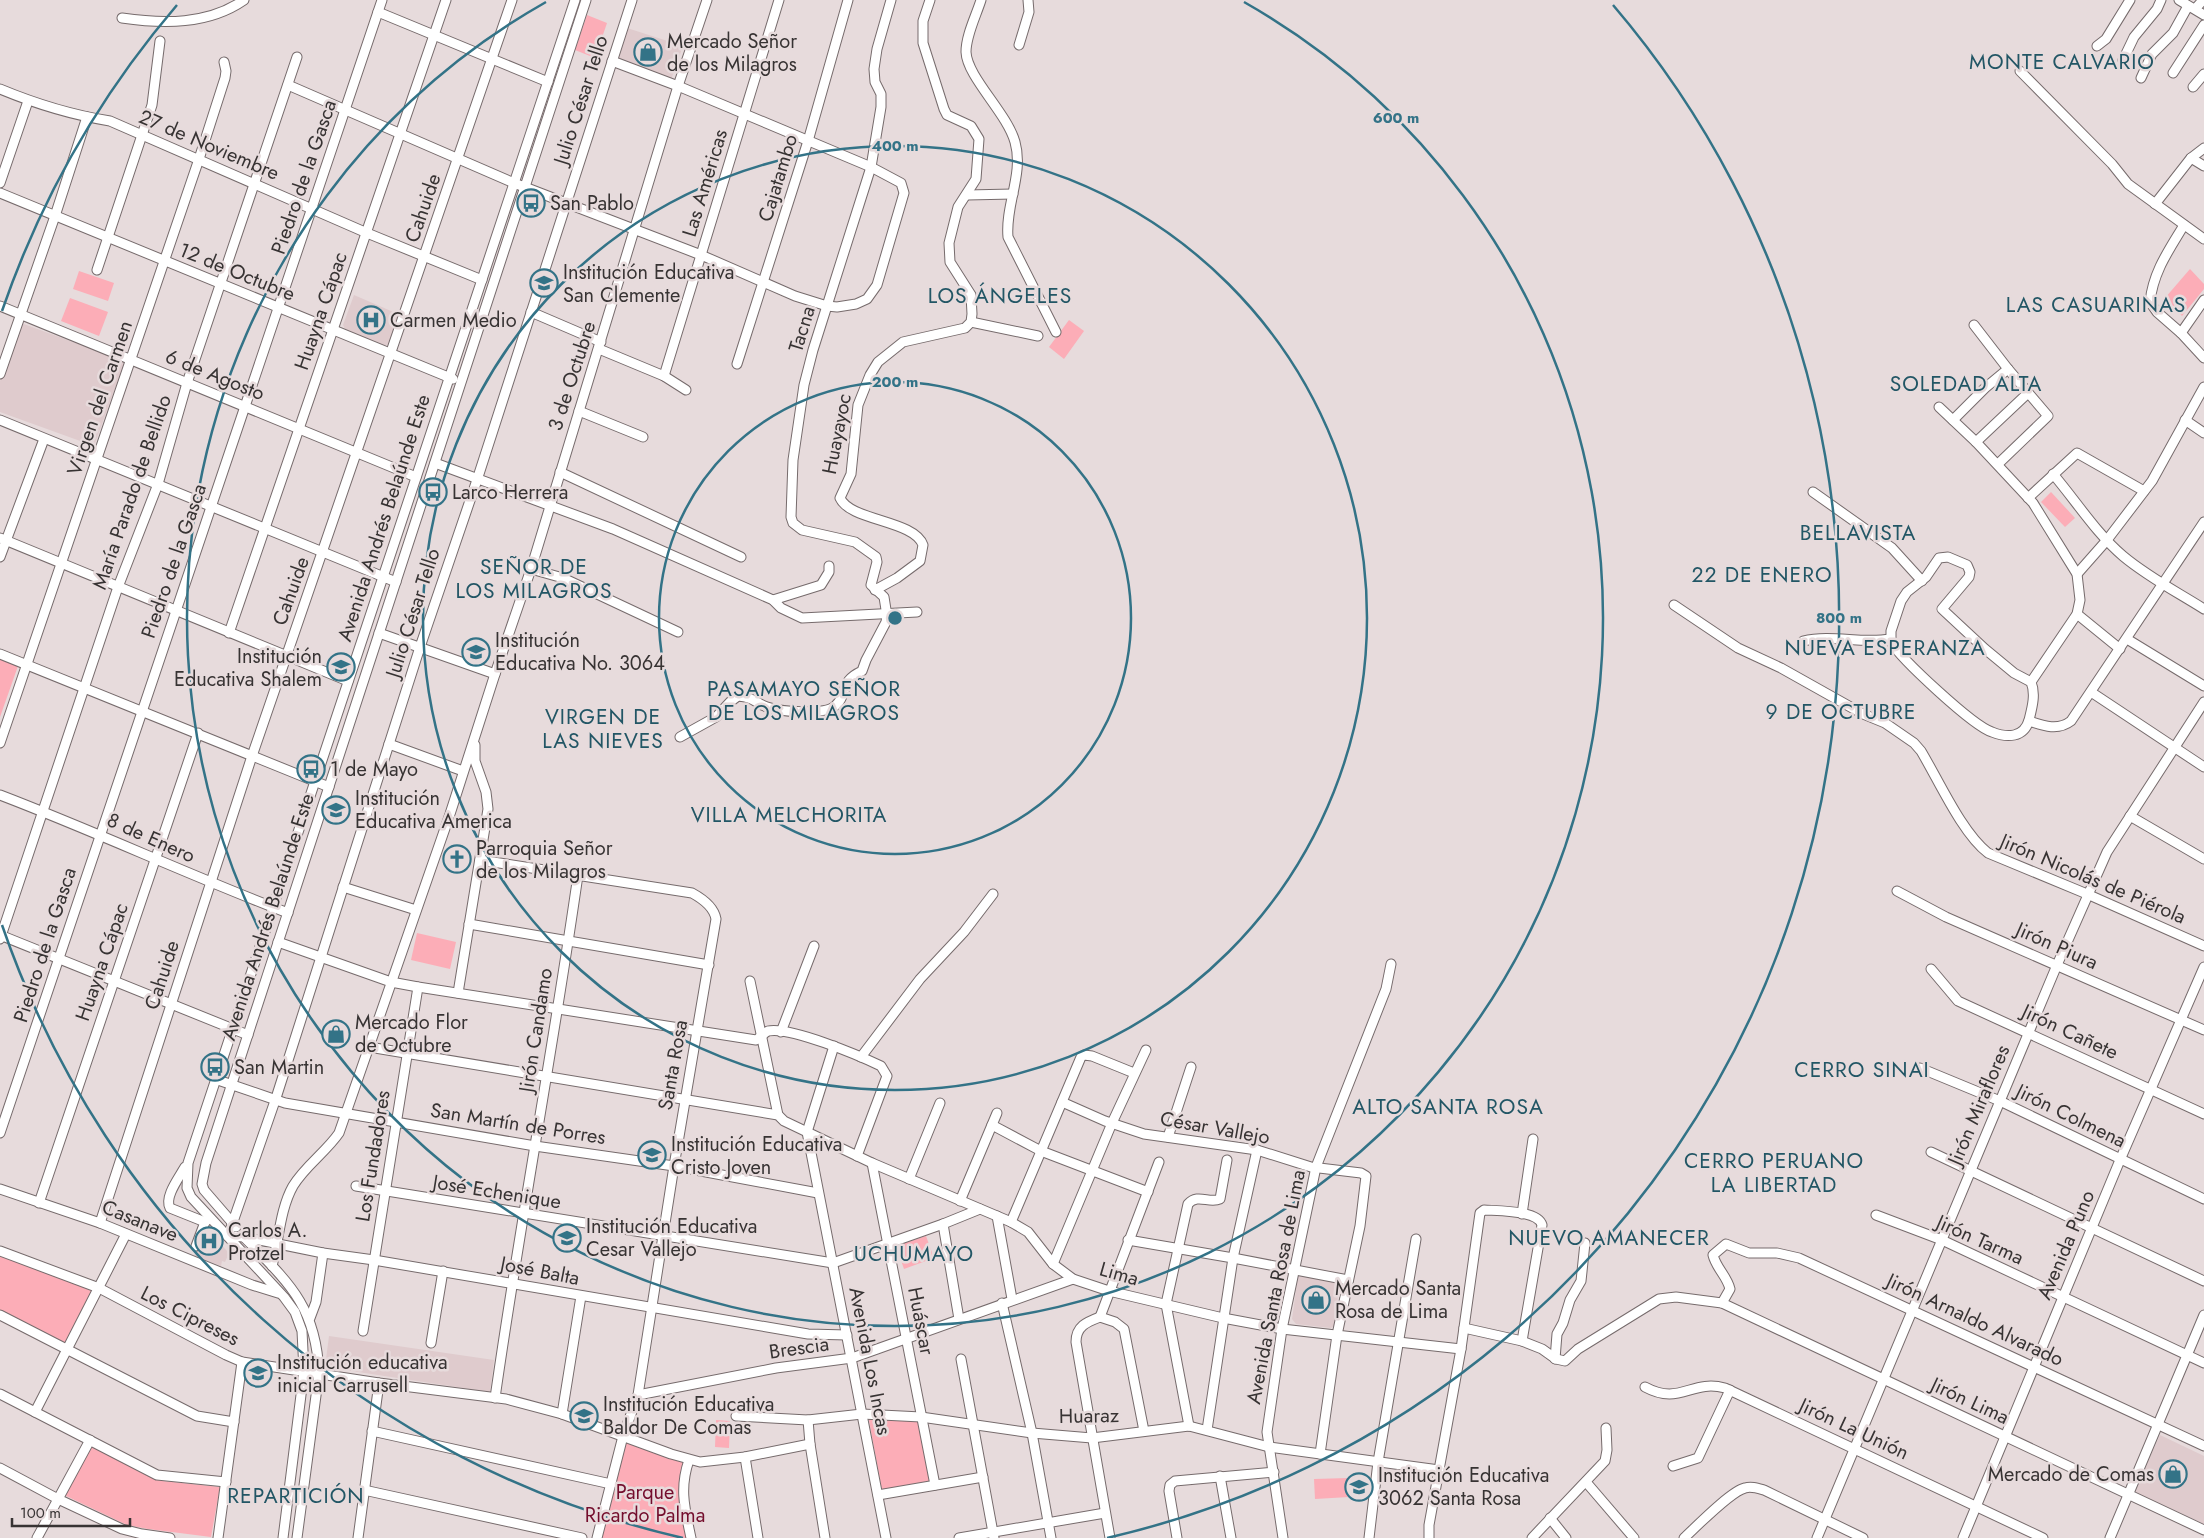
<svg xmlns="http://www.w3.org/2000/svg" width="2204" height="1538" font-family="Jost,sans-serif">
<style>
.built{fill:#dfcbcd}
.green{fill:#fcadb7}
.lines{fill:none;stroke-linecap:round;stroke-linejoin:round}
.minor-casing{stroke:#766b6c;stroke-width:11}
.minor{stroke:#fff;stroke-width:9}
.ring{fill:none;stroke:#337387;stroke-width:2.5}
.labels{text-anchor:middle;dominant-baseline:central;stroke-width:5;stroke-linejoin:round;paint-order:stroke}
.poi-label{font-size:20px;fill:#373333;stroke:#e7dbdc;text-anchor:start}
.street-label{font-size:20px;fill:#373333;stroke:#e7dbdc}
.park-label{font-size:20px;fill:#740e2d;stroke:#e7dbdc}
.neighbourhood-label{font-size:21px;letter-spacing:1px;fill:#225665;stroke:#e7dbdc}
.centre{fill:#337387;stroke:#e7dbdc;stroke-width:2.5}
.ring-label{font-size:15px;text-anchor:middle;font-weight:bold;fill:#337387;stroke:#e7dbdc;stroke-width:5;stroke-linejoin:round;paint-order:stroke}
</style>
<rect width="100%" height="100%" fill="#e7dbdc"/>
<!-- built -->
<g class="built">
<path d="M624,27l59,19 -12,34 -57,-22z"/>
<path d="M354,295l44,19 -9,30 -5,2 -39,-17 -2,-4z"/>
<path d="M21,323l104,38 -31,85 -94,-34v-31z"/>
<path d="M206,1229l23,24 -4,9 -3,-1 -1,5 -27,-10z"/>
<path d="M1298,1276l42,6 -6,44 -3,2 -35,-4 -4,-5z"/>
<path d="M329,1336l165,24 -4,32 -165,-25z"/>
<path d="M2160,1435l44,21v68l-70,-32z"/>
</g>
<!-- green -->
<g class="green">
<path d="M587,15l20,8 -12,35 -20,-8z"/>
<path d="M2190,269l14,15v5l-22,27 -17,-18z"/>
<path d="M79,271l35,12 -6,18 -35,-12z"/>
<path d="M70,298l38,14 -9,24 -38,-15z"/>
<path d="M1069,320l15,11 -20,28 -15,-12z"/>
<path d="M2051,492l24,26 -10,9 -24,-25z"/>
<path d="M0,659l18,7 -18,51z"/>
<path d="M417,933l39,9 -6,27 -39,-9z"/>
<path d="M926,1236l8,22 -30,11 -8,-23z"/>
<path d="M0,1255l93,35 -28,53 -65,-32z"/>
<path d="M868,1415l51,3 14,63 -51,10z"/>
<path d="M716,1420l14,1 -1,27 -14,-1z"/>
<path d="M625,1441l59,21 -5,35 7,41h-84z"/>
<path d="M91,1446l55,29 17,6 57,6 -9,50 -63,-8 -21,-4 -63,-30z"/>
<path d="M1348,1478l1,19 -34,2 -1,-20z"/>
</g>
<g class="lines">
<!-- minor casing -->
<g class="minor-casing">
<g id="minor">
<path d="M632,0l-155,480 -57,167 -144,451 -48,138 16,1 79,16 51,7 434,74 39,1"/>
<path d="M981,0c-5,16 -15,35 -15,52 1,25 41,61 49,90 9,32 -10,63 -7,95l48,95"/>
<path d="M2179,0l25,15"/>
<path d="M2195,9l8,-9"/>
<path d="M378,12l170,70"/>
<path d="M122,18c41,6 86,7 122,-18"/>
<path d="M1019,45l10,-33 -1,-12"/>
<path d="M2097,46l9,-7 24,-39"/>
<path d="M2123,60l11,-23 23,-28 4,-9"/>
<path d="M2020,71l92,93 16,20 76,55"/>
<path d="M2173,73l31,-48"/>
<path d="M2141,78l11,-24 21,-21 15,-27"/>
<path d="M288,85l226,98 187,72 94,41 32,10 10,1 19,-3 11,-5 10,-14 27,-92 -3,-10 -30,-16 -193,-81 -66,-25"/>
<path d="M2193,87l11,-13"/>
<path d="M0,89c36,15 72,26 110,32l257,112 115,47"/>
<path d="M2191,158l13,8"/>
<path d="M0,183l28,-82"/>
<path d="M0,193l453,186"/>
<path d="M967,195l46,-1"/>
<path d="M2155,204l36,-46 13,-10"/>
<path d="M2184,225c-15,25 -31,47 -34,77l7,10 24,21 23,25"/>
<path d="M97,270l55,-165 8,-64"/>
<path d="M0,306l416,171"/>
<path d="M531,312l70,30"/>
<path d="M971,322l67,14"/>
<path d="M1974,325l34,44 40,47 -50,48"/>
<path d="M2181,333l23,-33"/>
<path d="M599,349l65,27 22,14"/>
<path d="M737,364l71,-223 40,-141"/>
<path d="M0,374l55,-158 32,-99"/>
<path d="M664,376l115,-376"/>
<path d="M1939,407l37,35 57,61 44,71 3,26 -3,14 -46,68"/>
<path d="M579,411l64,26"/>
<path d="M0,420l396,162"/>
<path d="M1953,420l32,-32 23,-19"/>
<path d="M2185,420l19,13"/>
<path d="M1976,442l52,-49"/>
<path d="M435,463l178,66 160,71 8,8 21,10 115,-6"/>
<path d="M560,472l181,85"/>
<path d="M2053,474c23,27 43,59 70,82 25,21 54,36 81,53"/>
<path d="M1813,492l79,56 30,33"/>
<path d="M2028,498l49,-45 67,38"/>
<path d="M0,538l348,143"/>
<path d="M0,557l44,-118"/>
<path d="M1948,557l19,8 3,7 -1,5 -27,32 43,40 29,24 17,9c5,12 1,26 -2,38 -5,18 -22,18 -37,12 -19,-6 -91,-73 -101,-90v-11l10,-30 6,-9 19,-15 13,-19z"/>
<path d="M531,569l32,9 115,54"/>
<path d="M2077,574l30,-34 45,-59 52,-94"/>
<path d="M875,590l22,-12 23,-17 3,-16c-9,-25 -73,-24 -83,-47l11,-24 7,-69 12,-30 8,-13 25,-20 62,-14 6,-6 1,-8 -1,-19 -21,-33 -1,-19 9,-36 18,-28 3,-40 -8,-13 -24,-11 -3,-6 -21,-66v-22l7,-21"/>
<path d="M773,600l48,-15 8,-13v-6"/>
<path d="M1674,605l64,43 43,20 82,46 22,9 29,20 7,8c18,30 41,82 67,102l99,41 117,52"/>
<path d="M2077,614l43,35"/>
<path d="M229,633l217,-633"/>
<path d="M379,633l116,41"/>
<path d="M2127,639l77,47"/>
<path d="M1803,641c29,-7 58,3 87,-2"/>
<path d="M0,654l329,133"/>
<path d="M2091,692l113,75"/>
<path d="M2029,721c15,5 29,10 42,0l133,-199"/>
<path d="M680,737l36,-20 14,-15 8,-6c16,1 17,7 29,11 13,5 58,8 68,-1 15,-13 3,-24 27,-35l4,-11 20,-38 1,-6 -3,-19 -13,-12 6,-23 -1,-5 -21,-15 -53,-12 -9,-7 -2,-6 2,-57 11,-75 9,-35 58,-183 10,-60v-13l-6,-12 -1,-13 3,-20 14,-49"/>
<path d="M0,743l199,-584 26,-81 1,-7 -2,-9"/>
<path d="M389,744l74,27"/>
<path d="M0,795c97,37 191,81 288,118"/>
<path d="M2130,816l74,43"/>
<path d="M480,860l212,33c11,6 22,14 24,26l-42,247 -36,229 -15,41 -26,102"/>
<path d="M343,887l73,23"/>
<path d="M1897,891l49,26 258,113"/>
<path d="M469,924l240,41"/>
<path d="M0,935l248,100"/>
<path d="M0,939l118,-352 40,-103 29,-101 110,-326"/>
<path d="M278,942l113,40 27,5 338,53c4,-2 8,-7 12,-9 22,-5 92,25 113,35l6,10 -30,80"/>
<path d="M1931,969l27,32 246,113"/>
<path d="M750,981l28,134"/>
<path d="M458,993l30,-184 -2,-17 -11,-31v-16"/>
<path d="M781,1032l33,-86"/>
<path d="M834,1046l-27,86 79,406"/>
<path d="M369,1047l409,68 6,6 88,42 139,59 17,10 25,32 20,15 36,12 114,27 59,11 179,20"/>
<path d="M861,1057l59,-78 44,-47 29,-38"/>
<path d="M1920,1068l80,33 204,98"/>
<path d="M215,1079l70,24 250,43 139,20 144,27"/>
<path d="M1062,1102l43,19 39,13 113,16 54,17 50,6 5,3 -6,50 -23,109 -17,119"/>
<path d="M992,1125l49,26 107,41"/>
<path d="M0,1133l382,-1133"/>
<path d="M1168,1137l23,-70"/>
<path d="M1931,1152l273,129"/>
<path d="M872,1163l63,322"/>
<path d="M185,1167c-6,11 -21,30 -15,41l35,14 5,-4"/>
<path d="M909,1179l31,-76"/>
<path d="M356,1186l477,77 110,-39 37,-15"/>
<path d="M0,1189l100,34 152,62 26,8"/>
<path d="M960,1201l37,-88"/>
<path d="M39,1203l159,-470"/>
<path d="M1522,1214l11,-75"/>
<path d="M1876,1215l66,25 262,123"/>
<path d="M997,1216l15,83"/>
<path d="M1011,1222l70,-165 3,-2 8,1 42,17"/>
<path d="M100,1223l152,-467 260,-756"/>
<path d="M943,1224l16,95"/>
<path d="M236,1227l-32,-37 -2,-6 4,-21 380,-1163"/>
<path d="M244,1237c45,46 72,69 75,136l-22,165"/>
<path d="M1128,1240l105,18 115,22"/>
<path d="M196,1246l9,-24"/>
<path d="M0,1251l99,37 127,67 16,7 137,21 127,16 56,15 109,40 29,8 45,-5 65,-13"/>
<path d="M1053,1264l59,-141 34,-73"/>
<path d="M272,1266c7,-26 8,-57 21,-80 12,-20 33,-34 46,-53l111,-319 45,-140 36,-105 147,-483 29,-86"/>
<path d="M1002,1303l30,130 19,105"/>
<path d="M1722,1303l8,-14c-3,-13 -14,-21 -17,-34l13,-11 23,9h28l22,5 405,188"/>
<path d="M0,1315l197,101 37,6"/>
<path d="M1100,1317c-13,5 -24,9 -24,25l34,196"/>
<path d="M1100,1317l59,-155"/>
<path d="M1100,1317l15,5 9,7 20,102"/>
<path d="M310,1318l6,-16 7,-49"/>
<path d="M1464,1328l58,13 20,8 14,10 9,2 13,-12 81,-50 17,-2 46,6 482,227"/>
<path d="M363,1331l55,-344"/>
<path d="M431,1343l12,-72"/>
<path d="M961,1359l33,179"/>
<path d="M1555,1359l2,-25 6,-11 7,-23 11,-19 4,-38"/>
<path d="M1645,1387c35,19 46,-8 80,1l318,150"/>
<path d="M0,1394l157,81 69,7"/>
<path d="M638,1395l138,-27 76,-10 221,-79"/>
<path d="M495,1398c25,-175 58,-348 83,-523"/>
<path d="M35,1412l91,-178"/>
<path d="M562,1414l19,-118"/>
<path d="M736,1416l72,4 54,-6 59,3 111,16 60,5 97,-12 80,21 170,23"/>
<path d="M808,1420l2,24 15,94"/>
<path d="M1189,1426l-23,-122 22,-100c10,-11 21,0 32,-5l7,-39"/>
<path d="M1207,1430l26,-172 24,-108"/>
<path d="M372,1431l239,53"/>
<path d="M745,1457l13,81"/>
<path d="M689,1460c-10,29 -4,49 2,78"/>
<path d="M1673,1466l25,-8 32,-68"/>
<path d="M0,1468l58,31 64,30 20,5 28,4"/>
<path d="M1220,1476l11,62"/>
<path d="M1586,1482l48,56"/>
<path d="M364,1490l218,48"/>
<path d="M878,1495l105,-18"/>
<path d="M1550,1518l16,20"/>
<path d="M37,1538l53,-98"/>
<path d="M218,1538l24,-176"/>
<path d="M283,1538l21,-167 -2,-40 -7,-19 -11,-15 -93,-100 -4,-9 1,-25 387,-1163"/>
<path d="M358,1538l21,-155"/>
<path d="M959,1538l146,-25"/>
<path d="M1177,1538l-8,-47 1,-6 5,-4 99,-9"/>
<path d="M1283,1538l-16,-106 15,-103 34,-162 70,-178 5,-25"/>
<path d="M1369,1538l9,-76 38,-223"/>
<path d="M1429,1538v-13l32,-176 19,-136 4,-3c14,1 54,0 58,15l-20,116"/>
<path d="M1532,1538l73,-77 2,-11 -1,-22"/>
<path d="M1684,1538c12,-11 47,-47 61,-50 6,-2 12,0 19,2l99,48"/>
<path d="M1817,1538l240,-573 50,-113 97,-150"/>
<path d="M1963,1538l157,-378 84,-193"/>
<path d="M2110,1538l94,-223"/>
</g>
</g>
<!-- minor -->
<use href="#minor" class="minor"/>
</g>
<!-- distance rings -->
<g class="ring">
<circle cx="895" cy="618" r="236"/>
<circle cx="895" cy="618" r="472"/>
<path d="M1244 2A708 708 0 1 1 546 2"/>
<path d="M683 1538A944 944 0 0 1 2 925M2 311A944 944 0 0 1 177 5M1613 5A944 944 0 0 1 1107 1538"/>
</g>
<!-- icons -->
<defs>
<g id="shop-ring" transform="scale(1.4375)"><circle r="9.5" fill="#e7dbdc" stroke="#337387" stroke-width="1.5"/><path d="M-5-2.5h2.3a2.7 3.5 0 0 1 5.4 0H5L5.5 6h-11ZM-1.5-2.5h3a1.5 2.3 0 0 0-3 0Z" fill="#337387"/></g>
<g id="bus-ring" transform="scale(1.4375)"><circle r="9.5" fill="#e7dbdc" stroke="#337387" stroke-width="1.5"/><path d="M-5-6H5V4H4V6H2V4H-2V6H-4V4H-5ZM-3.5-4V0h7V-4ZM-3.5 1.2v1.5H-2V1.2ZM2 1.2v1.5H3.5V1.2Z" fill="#337387"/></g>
<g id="school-ring" transform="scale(1.4375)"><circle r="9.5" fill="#e7dbdc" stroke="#337387" stroke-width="1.5"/><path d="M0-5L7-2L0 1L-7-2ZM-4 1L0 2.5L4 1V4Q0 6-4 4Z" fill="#337387"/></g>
<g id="hospital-ring" transform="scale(1.4375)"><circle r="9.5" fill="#e7dbdc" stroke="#337387" stroke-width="1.5"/><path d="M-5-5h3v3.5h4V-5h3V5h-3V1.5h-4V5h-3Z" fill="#337387"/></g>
<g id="church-ring" transform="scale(1.4375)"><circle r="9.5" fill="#e7dbdc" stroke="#337387" stroke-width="1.5"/><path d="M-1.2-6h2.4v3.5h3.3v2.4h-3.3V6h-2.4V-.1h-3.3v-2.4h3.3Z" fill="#337387"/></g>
</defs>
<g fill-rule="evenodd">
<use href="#shop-ring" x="648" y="52"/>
<use href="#bus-ring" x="531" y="203"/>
<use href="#school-ring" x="544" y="283"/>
<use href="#hospital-ring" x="371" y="320"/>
<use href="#bus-ring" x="433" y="492"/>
<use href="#school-ring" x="476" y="652"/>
<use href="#school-ring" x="341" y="667"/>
<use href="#bus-ring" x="311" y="769"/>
<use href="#school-ring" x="336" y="810"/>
<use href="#church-ring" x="457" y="859"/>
<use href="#shop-ring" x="336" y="1034"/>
<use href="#bus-ring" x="215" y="1067"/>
<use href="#school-ring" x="652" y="1155"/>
<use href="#school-ring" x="567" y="1238"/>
<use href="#hospital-ring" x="209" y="1241"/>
<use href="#shop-ring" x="1316" y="1300"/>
<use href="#school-ring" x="258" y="1373"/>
<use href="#school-ring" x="584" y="1416"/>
<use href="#shop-ring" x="2173" y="1474"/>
<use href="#school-ring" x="1359" y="1487"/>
</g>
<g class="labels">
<!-- poi labels -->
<g class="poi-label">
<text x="667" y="41">Mercado Señor<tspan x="667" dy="23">de los Milagros</tspan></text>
<text x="550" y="203">San Pablo</text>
<text x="563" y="272">Institución Educativa<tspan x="563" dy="23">San Clemente</tspan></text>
<text x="390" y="320">Carmen Medio</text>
<text x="452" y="492">Larco Herrera</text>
<text x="495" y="640">Institución<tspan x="495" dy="23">Educativa No. 3064</tspan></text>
<text x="322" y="656" text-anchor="end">Institución<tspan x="322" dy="23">Educativa Shalem</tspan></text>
<text x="330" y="769">1 de Mayo</text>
<text x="355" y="798">Institución<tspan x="355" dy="23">Educativa America</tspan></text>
<text x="476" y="848">Parroquia Señor<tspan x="476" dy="23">de los Milagros</tspan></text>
<text x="355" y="1022">Mercado Flor<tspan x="355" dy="23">de Octubre</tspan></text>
<text x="234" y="1067">San Martin</text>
<text x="671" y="1144">Institución Educativa<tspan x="671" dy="23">Cristo Joven</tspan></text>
<text x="586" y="1226">Institución Educativa<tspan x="586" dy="23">Cesar Vallejo</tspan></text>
<text x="228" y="1230">Carlos A.<tspan x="228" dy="23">Protzel</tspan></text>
<text x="1335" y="1288">Mercado Santa<tspan x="1335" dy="23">Rosa de Lima</tspan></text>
<text x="277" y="1362">Institución educativa<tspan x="277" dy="23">inicial Carrusell</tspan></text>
<text x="603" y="1404">Institución Educativa<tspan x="603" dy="23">Baldor De Comas</tspan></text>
<text x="2154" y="1474" text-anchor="end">Mercado de Comas</text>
<text x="1378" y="1475">Institución Educativa<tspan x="1378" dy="23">3062 Santa Rosa</tspan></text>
</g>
<!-- street labels -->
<g class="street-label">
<text transform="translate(581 100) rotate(-72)">Julio César Tello</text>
<text transform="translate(209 145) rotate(23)">27 de Noviembre</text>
<text transform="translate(304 177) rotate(-71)">Piedro de la Gasca</text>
<text transform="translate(778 178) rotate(-73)">Cajatambo</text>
<text transform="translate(705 183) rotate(-73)">Las Américas</text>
<text transform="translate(423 208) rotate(-71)">Cahuide</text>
<text transform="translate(237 272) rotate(22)">12 de Octubre</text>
<text transform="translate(321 311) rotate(-71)">Huayna Cápac</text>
<text transform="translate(802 329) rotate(-73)">Tacna</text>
<text transform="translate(215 375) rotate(22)">6 de Agosto</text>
<text transform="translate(572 376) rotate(-72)">3 de Octubre</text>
<text transform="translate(100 398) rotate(-71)">Virgen del Carmen</text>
<text transform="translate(837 434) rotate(-79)">Huayayoc</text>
<text transform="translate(132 492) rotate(-71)">María Parado de Bellido</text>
<text transform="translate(384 518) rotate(-72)">Avenida Andrés Belaúnde Este</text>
<text transform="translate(174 561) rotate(-71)">Piedro de la Gasca</text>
<text transform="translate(291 591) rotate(-70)">Cahuide</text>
<text transform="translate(413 613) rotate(-72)">Julio César Tello</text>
<text transform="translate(151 838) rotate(24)">8 de Enero</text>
<text transform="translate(2093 879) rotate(23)">Jirón Nicolás de Piérola</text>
<text transform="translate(268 917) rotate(-72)">Avenida Andrés Belaúnde Este</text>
<text transform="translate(45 945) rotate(-72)">Piedro de la Gasca</text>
<text transform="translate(2057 946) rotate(24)">Jirón Piura</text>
<text transform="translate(102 962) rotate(-71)">Huayna Cápac</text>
<text transform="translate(162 975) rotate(-72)">Cahuide</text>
<text transform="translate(536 1030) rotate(-81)">Jirón Candamo</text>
<text transform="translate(2070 1032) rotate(25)">Jirón Cañete</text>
<text transform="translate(673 1065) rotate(-80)">Santa Rosa</text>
<text transform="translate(1979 1105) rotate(-67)">Jirón Miraflores</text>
<text transform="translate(2071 1116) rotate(26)">Jirón Colmena</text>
<text transform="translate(518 1124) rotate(9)">San Martín de Porres</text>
<text transform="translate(1215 1128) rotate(10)">César Vallejo</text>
<text transform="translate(373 1156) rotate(-81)">Los Fundadores</text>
<text transform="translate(497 1192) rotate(9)">José Echenique</text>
<text transform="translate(140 1221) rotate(22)">Casanave</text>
<text transform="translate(1980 1240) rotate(24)">Jirón Tarma</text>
<text transform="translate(2066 1245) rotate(-67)">Avenida Puno</text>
<text transform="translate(540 1271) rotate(11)">José Balta</text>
<text transform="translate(1119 1274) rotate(16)">Lima</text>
<text transform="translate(1276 1287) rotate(-79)">Avenida Santa Rosa de Lima</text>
<text transform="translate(190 1316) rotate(27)">Los Cipreses</text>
<text transform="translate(1975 1320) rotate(25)">Jirón Arnaldo Alvarado</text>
<text transform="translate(921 1321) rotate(79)">Huáscar</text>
<text transform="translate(799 1348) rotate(-8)">Brescia</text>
<text transform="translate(870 1361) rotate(79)">Avenida Los Incas</text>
<text transform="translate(1970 1401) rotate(25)">Jirón Lima</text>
<text transform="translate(1089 1416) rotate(-1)">Huaraz</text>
<text transform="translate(1854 1429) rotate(25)">Jirón La Unión</text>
</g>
<!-- park labels -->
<g class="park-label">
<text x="645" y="1492">Parque<tspan x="645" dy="23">Ricardo Palma</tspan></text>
</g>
<!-- neighbourhood labels -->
<g class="neighbourhood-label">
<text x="2062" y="62">MONTE CALVARIO</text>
<text x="1000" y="296">LOS ÁNGELES</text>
<text x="2096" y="305">LAS CASUARINAS</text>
<text x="1966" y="384">SOLEDAD ALTA</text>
<text x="1858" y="533">BELLAVISTA</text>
<text x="534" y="567">SEÑOR DE<tspan x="534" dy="24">LOS MILAGROS</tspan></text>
<text x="1762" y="575">22 DE ENERO</text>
<text x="1885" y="648">NUEVA ESPERANZA</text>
<text x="804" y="689">PASAMAYO SEÑOR<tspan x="804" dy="24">DE LOS MILAGROS</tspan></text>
<text x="1841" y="712">9 DE OCTUBRE</text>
<text x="603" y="717">VIRGEN DE<tspan x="603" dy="24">LAS NIEVES</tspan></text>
<text x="789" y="815">VILLA MELCHORITA</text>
<text x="1862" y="1070">CERRO SINAI</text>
<text x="1448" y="1107">ALTO SANTA ROSA</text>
<text x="1774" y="1161">CERRO PERUANO<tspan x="1774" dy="24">LA LIBERTAD</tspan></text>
<text x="1609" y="1238">NUEVO AMANECER</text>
<text x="914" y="1254">UCHUMAYO</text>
<text x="296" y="1496">REPARTICIÓN</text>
</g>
</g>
<circle cx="895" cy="618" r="8" class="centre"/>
<g class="ring-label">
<text x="1396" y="123">600 m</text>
<text x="895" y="151">400 m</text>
<text x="895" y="387">200 m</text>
<text x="1839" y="623">800 m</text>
</g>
<!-- scale -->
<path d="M12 1518v8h118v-8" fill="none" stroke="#373333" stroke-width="2.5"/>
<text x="20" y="1518" font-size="15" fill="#373333" stroke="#e7dbdc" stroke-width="4" paint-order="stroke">100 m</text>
</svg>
